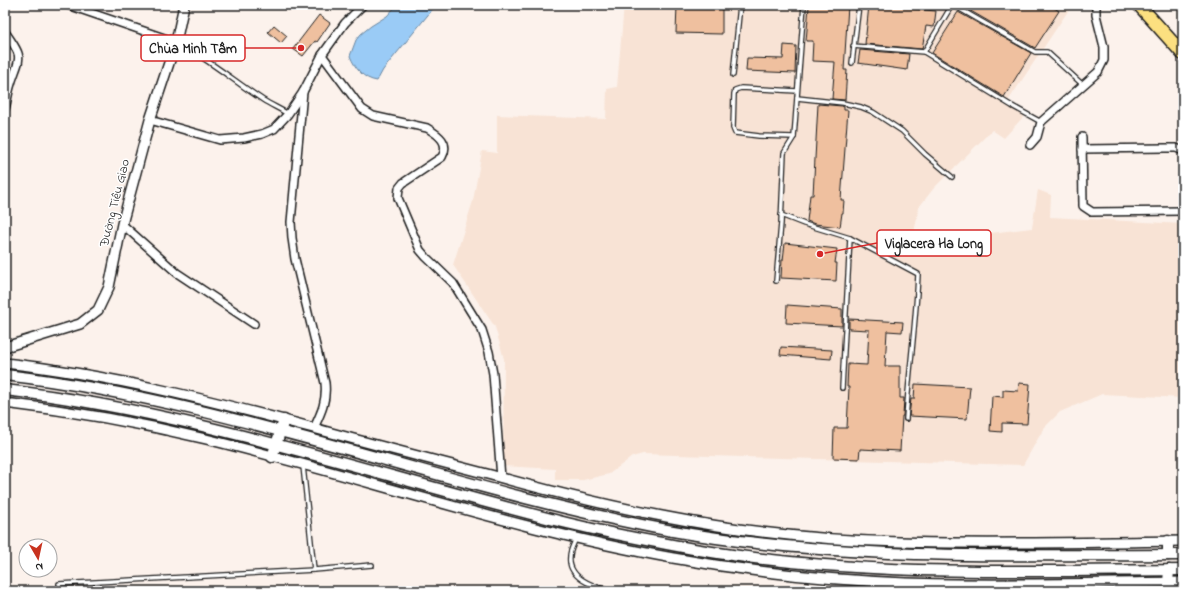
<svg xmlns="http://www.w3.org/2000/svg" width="1188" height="596" font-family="'Indie Flower',sans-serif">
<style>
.built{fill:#f8e3d5}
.water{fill:#9acbf6;stroke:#68859f}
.building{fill:#efc09f;stroke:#1c1c1c}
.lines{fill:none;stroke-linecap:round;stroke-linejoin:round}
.service-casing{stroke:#1c1c1c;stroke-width:6}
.minor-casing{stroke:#1c1c1c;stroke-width:10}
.tertiary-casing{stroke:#1c1c1c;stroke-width:12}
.secondary-casing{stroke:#1c1c1c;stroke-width:13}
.trunk-casing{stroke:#1c1c1c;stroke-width:15}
.service{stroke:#fff;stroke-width:3.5}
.minor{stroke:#fff;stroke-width:7}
.tertiary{stroke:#fff;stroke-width:9}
.secondary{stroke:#fff;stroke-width:10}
.trunk{stroke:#fce080;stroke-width:12}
.labels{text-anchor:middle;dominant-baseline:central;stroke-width:3;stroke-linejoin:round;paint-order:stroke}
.street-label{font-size:13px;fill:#1c1c1c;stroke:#fff}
.leader{fill:none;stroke:#d62828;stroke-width:1.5}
.callout-dot{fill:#d62828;stroke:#fff;stroke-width:1.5}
.callout{fill:#fff;stroke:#d62828;stroke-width:1.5}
.callout-label{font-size:14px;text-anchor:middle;font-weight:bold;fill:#1c1c1c}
</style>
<rect width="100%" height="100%" fill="#fcf2ec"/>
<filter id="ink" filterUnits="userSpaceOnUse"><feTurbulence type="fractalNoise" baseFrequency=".025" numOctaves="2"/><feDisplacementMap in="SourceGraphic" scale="8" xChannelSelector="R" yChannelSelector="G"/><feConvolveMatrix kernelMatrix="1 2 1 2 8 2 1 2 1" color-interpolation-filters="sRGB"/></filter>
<g filter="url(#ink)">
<!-- built -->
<path class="built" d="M624,5h448l-64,96 18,13 -22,24 -12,-8 -58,58 -15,19 -6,31 25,5 21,-6 73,-9 6,-38 13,5 -1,22 133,7v174l-81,-4 -42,18 -16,16 -21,37 -380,-11 -11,3 -23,17 -26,6h-28v-11l-52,-3 1,-107 -9,-32 -42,-62 20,-64 9,-50 15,2v-38l109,4 1,-30 10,-2z"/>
<!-- water -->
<path class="water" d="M397,5h39l-53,65 -6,11c-14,-2 -22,-13 -27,-25l6,-16 5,-6 10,-8 16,-10z"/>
<!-- building -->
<g class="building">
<path d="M677,5h45v29l-46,-1z"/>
<path d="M848,5l-4,65h3l-2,30 -13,-1 3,-37 -23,-1 1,-20h-7l3,-35z"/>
<path d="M869,5h44v4l23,2 -2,16 -8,-1 -4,23 -57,-5z"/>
<path d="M963,5h87l9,6 -24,37 -73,-42z"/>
<path d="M958,12l73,41 -27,44 -72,-44z"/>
<path d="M319,15l11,8 -13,19 -2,-1 -12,15 -10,-7z"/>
<path d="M274,25l13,11 -6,7 -13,-11z"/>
<path d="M784,45l12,1 -1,27 -49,-2 1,-13 36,1z"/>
<path d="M860,50l49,4 -2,16 -49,-7z"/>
<path d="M818,104l24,2 2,1v3h4l-7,90h3l-1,13h-1l-2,14 -25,-3 -8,-3 3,-26h3z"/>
<path d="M785,243l52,6 -2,14h2l-1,18 -55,-3 1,-18h1z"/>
<path d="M787,305l55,4v17l-56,-3z"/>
<path d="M849,319l54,3 -1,10 -15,-1 -2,35h15v32h4l-1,18h-1l-2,35 -40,-2 -1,10 -26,-1 1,-30h13l2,-41h-2l1,-23 19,1 2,-35 -20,-1z"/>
<path d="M781,347l51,3 -1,9 -51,-4z"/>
<path d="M1019,383l11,1 -3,40 -25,-1v9l-12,-1 2,-35 11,1v-7l15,1z"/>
<path d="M915,384l55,3 -3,32 -58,-3 2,-17h3z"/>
</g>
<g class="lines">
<!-- service casing -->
<g class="service-casing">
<g id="service">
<path d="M953,5l82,47h12l36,33"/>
<path d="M176,42c31,16 58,39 87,58 8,5 17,9 25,14"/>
<path d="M853,46l71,6 88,54 29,16"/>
<path d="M924,52l28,-47"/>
<path d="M852,63l7,-58"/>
<path d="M733,75l7,-70"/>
<path d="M797,98l46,5 18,4 12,5 29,19 23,23 27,23"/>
<path d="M794,137l-35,-1 -24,-3 -2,-5 1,-34 1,-4 6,-2 56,3"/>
<path d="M781,215l23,9 46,14 68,36c-2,49 -9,97 -12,145"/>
<path d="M776,281l5,-58 3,-70 10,-16 10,-132"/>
<path d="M842,388l8,-150"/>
<path d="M303,466l11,104"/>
<path d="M576,538c-2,6 -6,12 -6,18 -3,22 23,30 39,35"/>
<path d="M59,584l255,-14 58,-5"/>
</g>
</g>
<!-- minor casing -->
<g class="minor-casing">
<g id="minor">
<path d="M68,5l108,37"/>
<path d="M363,5l-18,18 -23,32 40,54 11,7 54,12c12,7 23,15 15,29l-39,26 -4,5 -1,10 22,52 6,7 27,26 29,47 7,22 4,22 8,104"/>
<path d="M5,32c21,29 14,24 5,55 -2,7 -3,15 -5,22"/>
<path d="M303,92l-12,130 1,16 3,21 30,124c2,18 -4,30 -11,45"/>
<path d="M150,120l70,20 24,-2 18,-4 12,-5 14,-15 15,-22 19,-37"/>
<path d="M1082,137l1,69 9,6 91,-1"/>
<path d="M1030,145l7,-8 4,-15 57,-50 6,-12v-13l-8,-32v-9l1,-1"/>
<path d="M1082,149l84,-1h10l7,3"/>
<path d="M122,224l55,49 77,51"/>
</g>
</g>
<!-- tertiary casing -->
<g class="tertiary-casing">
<g id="tertiary">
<path d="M5,347l75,-23 18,-14 11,-23 13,-63 28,-104 26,-78 8,-37"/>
<path d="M5,363c106,12 209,38 312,66 58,16 116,31 174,46 58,16 117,31 176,42 76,15 155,23 233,25 94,3 189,0 283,-1"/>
<path d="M5,403c68,8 135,20 201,36 156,38 309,91 467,119 77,14 155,22 233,25 92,3 185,0 277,-1"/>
</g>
</g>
<!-- secondary casing -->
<g class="secondary-casing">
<g id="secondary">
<path d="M5,375c226,26 439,113 662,155 170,31 344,25 516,25"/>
<path d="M5,390c192,22 375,87 562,133 33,8 67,15 100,21 170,34 344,27 516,26"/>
<path d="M272,457l12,-37"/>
<path d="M1168,541v14"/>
<path d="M1168,583l1,-13"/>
</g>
</g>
<!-- trunk casing -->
<g class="trunk-casing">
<path id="trunk" d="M1139,5l44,49"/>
</g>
<!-- service -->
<use href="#service" class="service"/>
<!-- minor -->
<use href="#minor" class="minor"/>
<!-- tertiary -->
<use href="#tertiary" class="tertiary"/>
<!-- secondary -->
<use href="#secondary" class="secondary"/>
<!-- trunk -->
<use href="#trunk" class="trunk"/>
</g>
</g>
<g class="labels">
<!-- street labels -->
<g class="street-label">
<text transform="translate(115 203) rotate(-76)">Đường Tiêu Giao</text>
</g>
</g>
<!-- callouts -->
<path class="leader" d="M301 48L245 48M820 254L877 243"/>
<g class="callout-dot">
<circle cx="301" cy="48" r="4"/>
<circle cx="820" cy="254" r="4"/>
</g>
<g class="callout">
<rect x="141" y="35" width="104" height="26" rx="4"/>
<rect x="877" y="230" width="114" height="26" rx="4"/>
</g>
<g class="callout-label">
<text x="193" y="53">Chùa Minh Tâm</text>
<text x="934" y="248">Viglacera Ha Long</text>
</g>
<!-- margin -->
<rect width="1188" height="596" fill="none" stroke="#fff" stroke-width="20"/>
<rect x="10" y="10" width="1168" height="576" fill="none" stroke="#1c1c1c" stroke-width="1.5" filter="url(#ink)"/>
<!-- north arrow -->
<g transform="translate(38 558) rotate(171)"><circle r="19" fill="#ffffff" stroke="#a4a4a4"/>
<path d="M0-3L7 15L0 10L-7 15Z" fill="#c8321e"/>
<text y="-6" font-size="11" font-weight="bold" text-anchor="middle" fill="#1c1c1c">N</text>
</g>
</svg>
